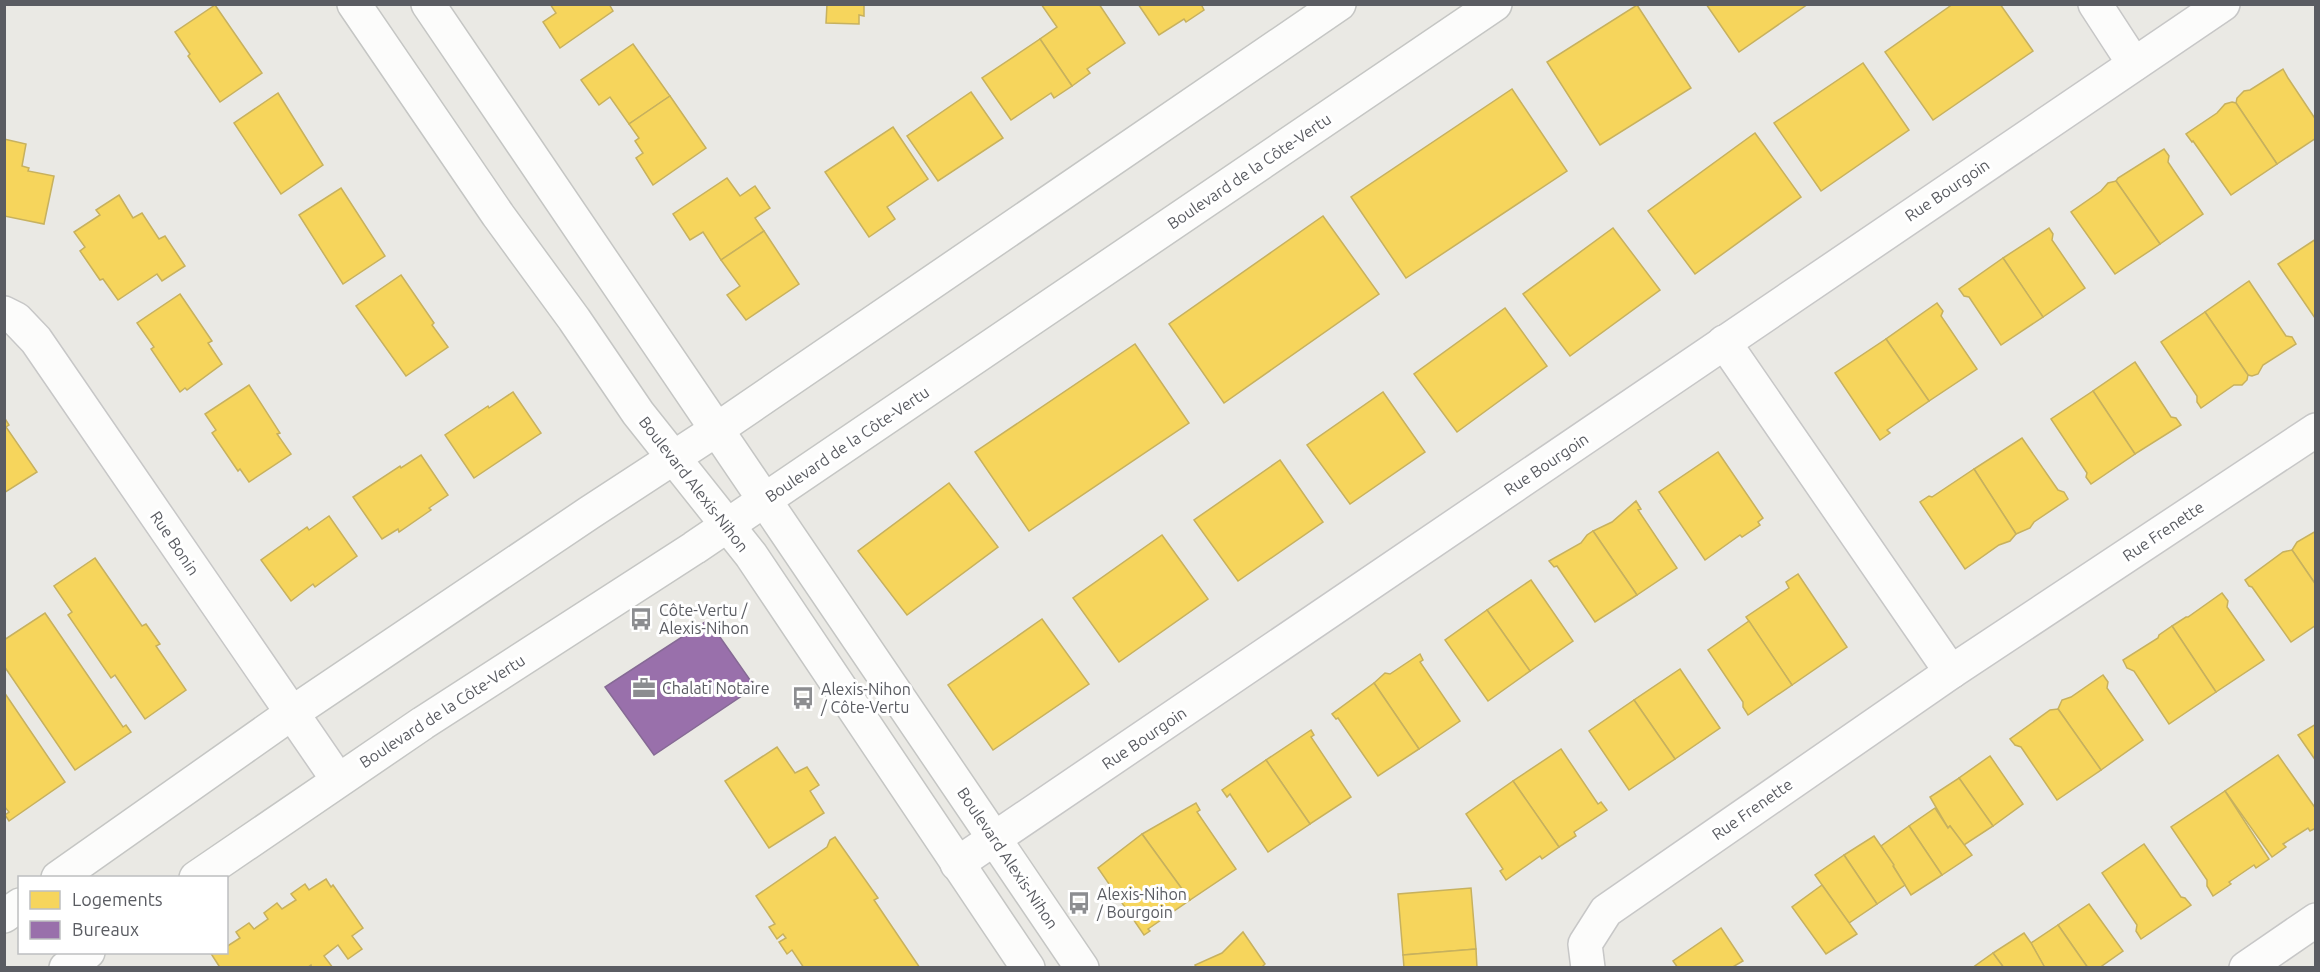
<svg xmlns="http://www.w3.org/2000/svg" width="2320" height="972" font-family="Ubuntu,sans-serif">
<style>
.homes{fill:#f6d55c;stroke:#c7b15e;stroke-width:1.5}
.offices{fill:#9970ab;stroke:#866a95;stroke-width:1.5}
.lines{fill:none;stroke-linecap:round;stroke-linejoin:round}
.street-casing{stroke:#c7c7c7;stroke-width:36}
.secondary-casing{stroke:#c5c6c4;stroke-width:36}
.street{stroke:#fcfcfb;stroke-width:33}
.secondary{stroke:#fcfcfb;stroke-width:33}
.labels{text-anchor:middle;dominant-baseline:central;stroke-width:6;stroke-linejoin:round;paint-order:stroke}
.street-label{font-size:16px;fill:#5a5c62;stroke:#fff}
.poi-label{font-size:16px;fill:#5a5c62;stroke:#fff;text-anchor:start}
</style>
<rect width="100%" height="100%" fill="#eae9e4"/>
<!-- homes -->
<g class="homes">
<path d="M550,4h59l4,7 -53,37 -17,-26 13,-9z"/>
<path d="M827,4h52l-15,1v11l-5,-1v9l-33,-1z"/>
<path d="M1041,4h58l26,39 -38,26 3,4 -18,13 -32,-47 17,-12z"/>
<path d="M1138,4h63l3,6 -18,12 -2,-3 -25,16z"/>
<path d="M1706,4h102l-69,48z"/>
<path d="M1953,4h47l33,47 -100,69 -48,-68z"/>
<path d="M215,5l47,68 -42,29 -32,-46 2,-2 -15,-22z"/>
<path d="M1637,5l54,83 -91,57 -53,-83z"/>
<path d="M1040,39l32,47 -18,12 -3,-5 -40,27 -29,-42z"/>
<path d="M633,44l37,52 -41,28 -19,-27 -11,8 -18,-25z"/>
<path d="M1863,63l46,67 -88,61 -47,-68z"/>
<path d="M2283,69l5,9 28,42v18l-39,26 -41,-61 1,-5 7,-7 6,-1z"/>
<path d="M1512,89l55,82 -161,107 -55,-81z"/>
<path d="M971,92l32,46 -65,43 -31,-45z"/>
<path d="M278,93l45,72 -42,29 -47,-71z"/>
<path d="M670,96l36,52 -53,37 -17,-27 7,-5 -8,-12 4,-3 -10,-14z"/>
<path d="M2232,102l4,1 41,61 -46,31 -38,-54 -1,1 -6,-8 31,-21 8,-9z"/>
<path d="M893,127l35,52 -41,28 8,12 -26,18 -44,-65z"/>
<path d="M1755,133l46,64 -106,77 -47,-63z"/>
<path d="M4,139l22,5 -4,22 7,2 -1,3 26,5 -10,48 -40,-8z"/>
<path d="M2164,149l5,7 -1,6 35,52 -43,30 -44,-63 2,-3z"/>
<path d="M727,178l13,18 15,-10 15,22 -15,10 9,13 -43,29 -18,-28 -13,8 -17,-26z"/>
<path d="M2116,181l44,63 -45,30 -44,-62 30,-21 7,-8z"/>
<path d="M341,188l44,68 -42,28 -44,-69z"/>
<path d="M119,195l14,23 9,-5 17,26 6,-3 20,30 -23,15 -5,-7 -39,26 -15,-21 -3,1 -20,-29 5,-4 -11,-15 26,-17 -4,-5z"/>
<path d="M1323,216l56,78 -155,109 -55,-79z"/>
<path d="M1613,228l47,62 -90,66 -47,-62z"/>
<path d="M2049,228l4,6 -1,6 33,48 -42,29 -40,-59z"/>
<path d="M764,231l35,53 -53,36 -19,-25 13,-9 -19,-26z"/>
<path d="M2316,239v86l-1,-7 -37,-54z"/>
<path d="M2003,258l40,59 -42,28 -32,-48 -5,-1 -5,-7z"/>
<path d="M401,275l33,48 -2,2 16,22 -42,29 -50,-70z"/>
<path d="M2249,281l37,55 6,1 4,7 -33,21 -5,9 -6,2 -4,-1 -43,-63z"/>
<path d="M180,294l32,47 -4,2 14,21 -35,26 -2,-2 -5,4 -29,-43 3,-2 -17,-24z"/>
<path d="M1937,303l6,8 -2,5 36,53 -48,32 -43,-62z"/>
<path d="M1505,308l42,58 -90,66 -43,-58z"/>
<path d="M2205,312l43,63 -1,5 -5,5h-8l-33,23 -4,-6v-6l-36,-54z"/>
<path d="M1886,339l43,62 -42,29 3,3 -10,7 -45,-67z"/>
<path d="M1135,344l54,79 -160,108 -54,-79z"/>
<path d="M2135,362l36,55 5,1 5,7 -46,29 -42,-63z"/>
<path d="M249,385l31,48 -3,1 14,20 -42,28 -9,-13 -2,2 -26,-38 4,-3 -11,-16z"/>
<path d="M2093,391l42,63 -44,30 -5,-7 1,-4 -36,-54z"/>
<path d="M513,392l28,41 -67,45 -29,-43 43,-29 1,2z"/>
<path d="M1383,392l42,60 -75,52 -43,-59z"/>
<path d="M4,417l5,8 -3,2 31,45 -33,21z"/>
<path d="M2022,438l36,52 6,2 4,7 -34,23 -4,6 -14,6 -42,-65z"/>
<path d="M1718,452l45,66 -5,4 2,3 -18,12 -2,-2 -35,25 -46,-68z"/>
<path d="M421,455l27,40 -19,13 2,2 -32,22 -1,-3 -16,10 -29,-42 47,-31 1,2z"/>
<path d="M1280,460l43,62 -85,59 -44,-61z"/>
<path d="M1974,469l42,65 -6,7 -11,4 -34,24 -45,-67 9,-6 3,1z"/>
<path d="M949,483l49,64 -91,68 -49,-64z"/>
<path d="M1636,501l5,8 -3,1 39,58 -40,27 -44,-64 19,-9z"/>
<path d="M329,516l28,40 -42,31 -2,-3 -22,17 -30,-41 46,-33 2,3z"/>
<path d="M1593,531l44,64 -42,27 -38,-56 -3,1 -5,-6 32,-18 6,-8z"/>
<path d="M2316,531v54l-24,-35 5,-8z"/>
<path d="M1162,535l46,64 -89,63 -46,-64z"/>
<path d="M2292,550l24,35v40l-25,17 -39,-55 -3,-1 -4,-6 38,-28z"/>
<path d="M95,558l47,68 4,-2 14,20 -4,2 30,44 -41,29 -30,-44 -4,3 -43,-63 4,-3 -18,-26z"/>
<path d="M1798,574l49,73 -55,38 -46,-68 43,-29 -3,-6z"/>
<path d="M1531,580l42,61 -43,30 -43,-61z"/>
<path d="M2222,593l6,8 -1,6 37,53 -48,32 -44,-66 14,-9h2z"/>
<path d="M1487,610l43,61 -42,30 -43,-61z"/>
<path d="M45,613l78,114 3,-2 5,7 -56,38 -71,-104v-26z"/>
<path d="M1042,619l47,65 -96,66 -45,-65z"/>
<path d="M1749,621l43,64 -44,30 -5,-8v-5l-35,-52z"/>
<path d="M2172,626l44,66 -47,32 -35,-53 -7,-3 -4,-8 35,-22 1,-3z"/>
<path d="M1420,654l3,6 -3,2 40,59 -41,28 -45,-66 11,-10 5,1z"/>
<path d="M1680,669l40,59 -45,31 -41,-59z"/>
<path d="M2103,675l5,7 -1,6 36,52 -42,30 -43,-61 4,-9 9,-3z"/>
<path d="M1374,683l45,66 -41,27 -40,-58 -2,1 -4,-5z"/>
<path d="M4,692l61,90 -56,39 -4,-6 4,-3 -5,-6z"/>
<path d="M1634,700l41,59 -46,31 -40,-59z"/>
<path d="M2058,709l43,61 -44,30 -36,-53 -6,-2 -5,-6 40,-29z"/>
<path d="M2316,724v37l-18,-26z"/>
<path d="M1311,730l3,5 -3,2 40,60 -41,27 -44,-64z"/>
<path d="M777,747l18,26 12,-6 12,18 -9,6 14,22 -55,35 -44,-67z"/>
<path d="M1561,749l37,55 3,-2 6,8 -33,22 2,4 -17,11 -46,-66z"/>
<path d="M2278,755l38,54v19l-6,3 -2,-3 -25,16 3,3 -14,10 -47,-66z"/>
<path d="M1990,756l33,48 -30,22 -34,-48z"/>
<path d="M1266,760l44,64 -42,28 -38,-58 -3,3 -5,-7z"/>
<path d="M1959,778l34,48 -29,19 -14,-19 -2,2 -18,-31z"/>
<path d="M1513,781l46,66 -17,12 -2,-3 -34,24 -6,-9 3,-2 -37,-55z"/>
<path d="M2225,791l44,68 -13,9 -2,-3 -25,17 2,2 -18,12 -6,-10v-6l-36,-53z"/>
<path d="M1196,803l4,7 -3,2 39,57 -46,31 -48,-66z"/>
<path d="M1935,808l13,20 2,-2 22,29 -30,20 -33,-49z"/>
<path d="M1909,826l33,49 -31,20 -30,-49z"/>
<path d="M1142,834l48,66 -42,29 2,2 -6,4 -46,-67z"/>
<path d="M1874,836l20,29 -1,1 12,19 -28,19 -33,-49z"/>
<path d="M835,837l43,61 -4,2 46,68h-116l-12,-18 -5,4 -8,-12 7,-4 -3,-4 -6,5 -8,-12 6,-3 -19,-28 71,-49 3,-7z"/>
<path d="M2144,844l37,53 4,1 6,7 -50,34 -5,-8 1,-6 -35,-52z"/>
<path d="M1844,855l33,49 -28,19 -34,-48z"/>
<path d="M326,879l5,8 2,-2 30,43 -11,8 10,13 -14,10 -10,-14 -14,11 9,12h-21l-1,-3 -4,3h-90l2,-2 -9,-14h16v-5l14,-9 -4,-6 13,-9 5,6 14,-10 -4,-6 13,-10 5,6 14,-9 -5,-6 14,-10 4,6z"/>
<path d="M1822,885l35,49 -31,20 -34,-47z"/>
<path d="M1471,888l5,61 -73,6 -5,-61z"/>
<path d="M2089,904l34,47 -24,17h-11l-30,-43z"/>
<path d="M2058,925l16,23 14,20h-43l-14,-25z"/>
<path d="M1721,928l22,33 -12,7h-53l-5,-7z"/>
<path d="M1243,932l22,32 -4,4h-64l-2,-3 27,-12z"/>
<path d="M2024,933l7,10 14,25h-41l-11,-15z"/>
<path d="M1476,949l1,19h-73l-1,-13z"/>
<path d="M1993,953l11,15h-32z"/>
</g>
<!-- offices -->
<path class="offices" d="M708,620l47,67 -101,68 -49,-68z"/>
<g class="lines">
<!-- street casing -->
<g class="street-casing">
<g id="street">
<path d="M2095,4l39,60"/>
<path d="M4,313l12,6 20,21 302,440"/>
<path d="M1724,342l227,330"/>
<path d="M957,864l1266,-860"/>
<path d="M1588,968l-3,-24 21,-33 345,-239 365,-242"/>
<path d="M2246,968l70,-48"/>
</g>
</g>
<!-- secondary casing -->
<g class="secondary-casing">
<g id="secondary">
<path d="M354,4l144,211 76,104 64,94 113,142 277,413"/>
<path d="M428,4l654,964"/>
<path d="M58,878l234,-165 297,-200 127,-83 623,-426"/>
<path d="M196,878l227,-155 271,-175 801,-544"/>
<path d="M4,916l16,-11"/>
<path d="M66,968l22,-16"/>
</g>
</g>
<!-- street -->
<use href="#street" class="street"/>
<!-- secondary -->
<use href="#secondary" class="secondary"/>
</g>
<!-- icons -->
<defs>
<g id="bus-bare" transform="scale(1.8)"><path d="M-5-6H5V4H4V6H2V4H-2V6H-4V4H-5ZM-3.5-4V0h7V-4ZM-3.5 1.2v1.5H-2V1.2ZM2 1.2v1.5H3.5V1.2Z" fill="#8c8d90" stroke="#fff" stroke-width="2.5" paint-order="stroke"/></g>
<g id="office-bare" transform="scale(1.8)"><path d="M-6-3h4V-5.5h4V-3h4V5H-6ZM-1-4.5V-3h2v-1.5ZM-6 0V1H6V0Z" fill="#8c8d90" stroke="#fff" stroke-width="2.5" paint-order="stroke"/></g>
</defs>
<g fill-rule="evenodd">
<use href="#bus-bare" x="641" y="619"/>
<use href="#office-bare" x="644" y="688"/>
<use href="#bus-bare" x="803" y="698"/>
<use href="#bus-bare" x="1079" y="903"/>
</g>
<g class="labels">
<!-- street labels -->
<g class="street-label">
<text transform="translate(1249 171) rotate(-34)">Boulevard de la Côte-Vertu</text>
<text transform="translate(1947 190) rotate(-34)">Rue Bourgoin</text>
<text transform="translate(847 444) rotate(-34)">Boulevard de la Côte-Vertu</text>
<text transform="translate(1546 464) rotate(-34)">Rue Bourgoin</text>
<text transform="translate(694 484) rotate(52)">Boulevard Alexis-Nihon</text>
<text transform="translate(2163 531) rotate(-34)">Rue Frenette</text>
<text transform="translate(175 543) rotate(56)">Rue Bonin</text>
<text transform="translate(442 711) rotate(-33)">Boulevard de la Côte-Vertu</text>
<text transform="translate(1144 738) rotate(-34)">Rue Bourgoin</text>
<text transform="translate(1752 809) rotate(-35)">Rue Frenette</text>
<text transform="translate(1008 858) rotate(56)">Boulevard Alexis-Nihon</text>
</g>
<!-- poi labels -->
<g class="poi-label">
<text x="659" y="610">Côte-Vertu /<tspan x="659" dy="18">Alexis-Nihon</tspan></text>
<text x="662" y="688">Chalati Notaire</text>
<text x="821" y="689">Alexis-Nihon<tspan x="821" dy="18">/ Côte-Vertu</tspan></text>
<text x="1097" y="894">Alexis-Nihon<tspan x="1097" dy="18">/ Bourgoin</tspan></text>
</g>
</g>
<!-- border -->
<rect width="2320" height="972" fill="none" stroke="#5a5c62" stroke-width="12"/>
<!-- legend -->
<rect x="18" y="876" width="210" height="78" fill="#ffffff" stroke="#bdbec0" stroke-width="1.5"/>
<rect x="30" y="891" width="30" height="18" fill="#f6d55c" stroke="#bdbec0" stroke-width="1.5"/>
<text x="72" y="906" font-size="18" fill="#5a5c62">Logements</text>
<rect x="30" y="921" width="30" height="18" fill="#9970ab" stroke="#bdbec0" stroke-width="1.5"/>
<text x="72" y="936" font-size="18" fill="#5a5c62">Bureaux</text>
</svg>
